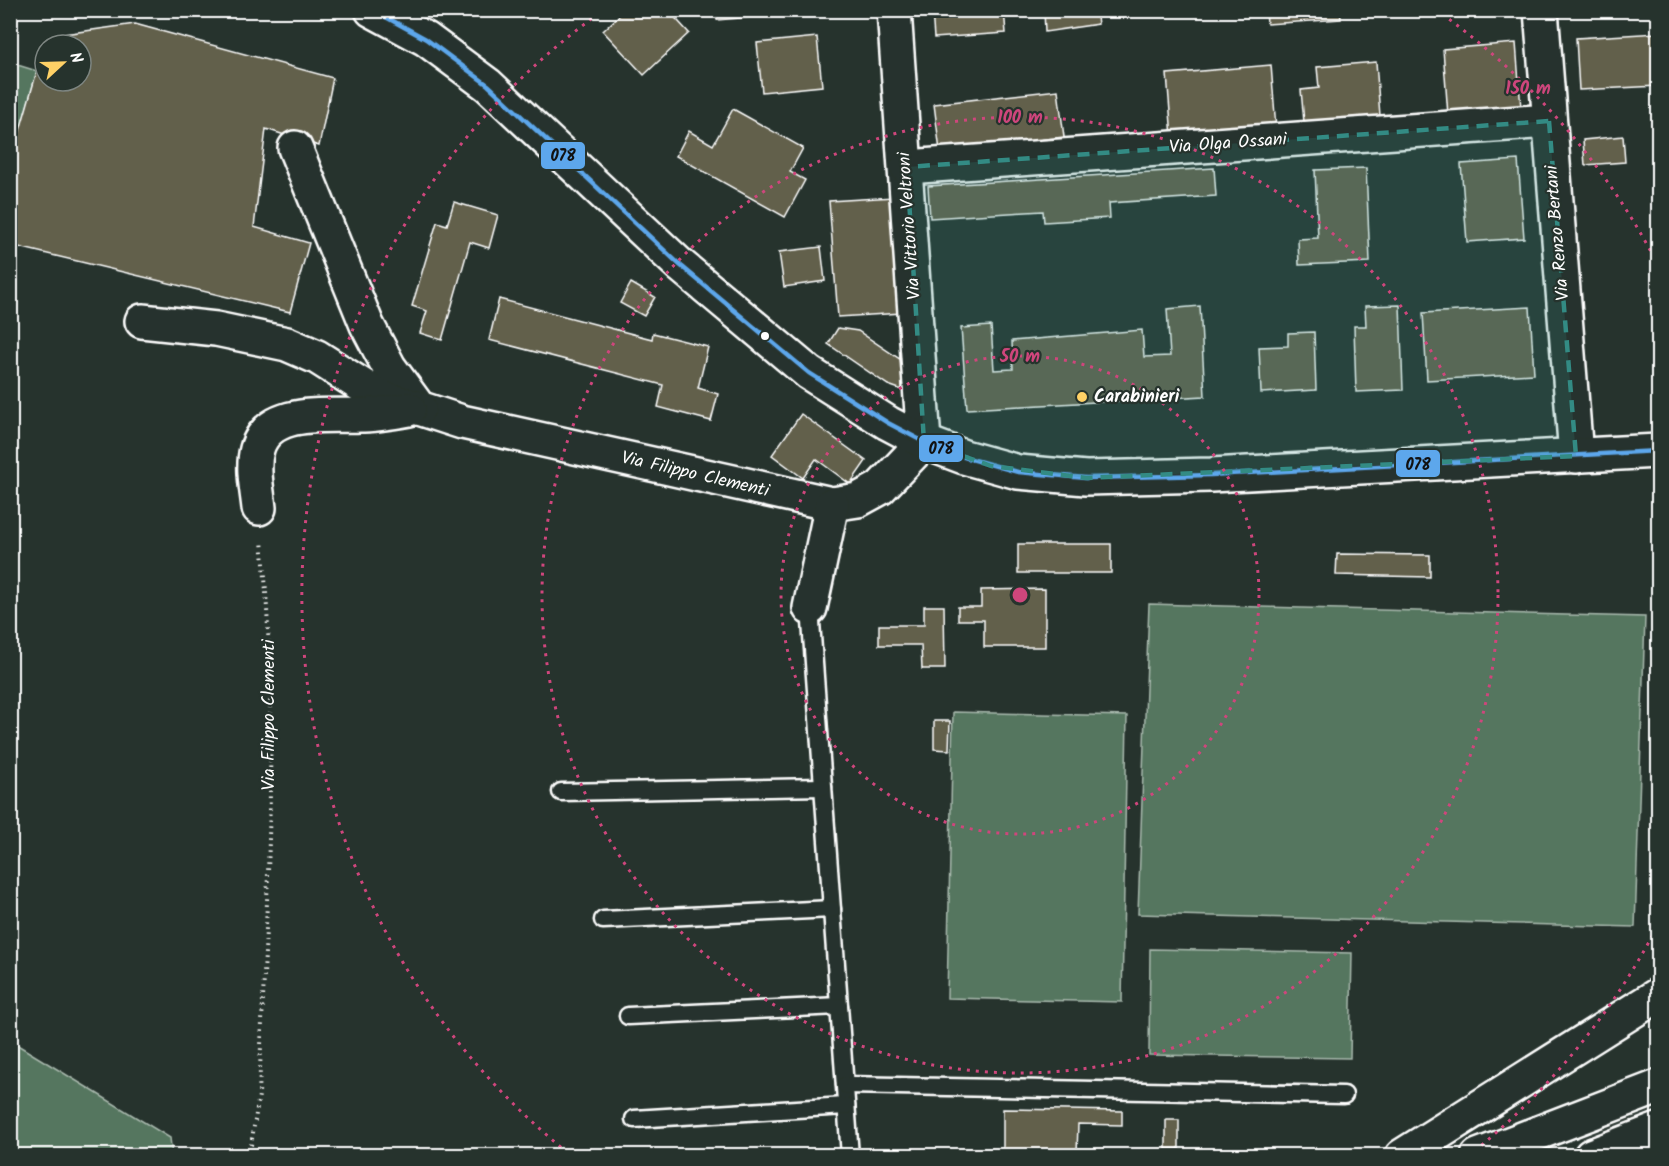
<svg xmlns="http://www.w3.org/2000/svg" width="1669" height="1166" font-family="Kalam,sans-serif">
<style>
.green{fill:#55765f;stroke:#aabaaf;stroke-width:1.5}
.building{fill:#62604c;stroke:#fff;stroke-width:1.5}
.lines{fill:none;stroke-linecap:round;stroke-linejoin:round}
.service-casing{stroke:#fff;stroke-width:21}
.minor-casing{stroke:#fff;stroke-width:38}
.tertiary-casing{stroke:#fff;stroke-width:38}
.trunk-casing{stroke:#fff;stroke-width:38}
.path{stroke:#fff;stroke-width:4;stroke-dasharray:1.5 4.5;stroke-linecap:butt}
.service{stroke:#26332d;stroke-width:16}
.minor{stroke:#26332d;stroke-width:33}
.tertiary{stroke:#26332d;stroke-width:33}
.trunk{stroke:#26332d;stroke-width:33}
.bus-1-casing{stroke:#26332d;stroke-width:9}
.bus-1{stroke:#5da7ec;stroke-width:4.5}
.marked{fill:#338b84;fill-opacity:0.2;stroke:#338b84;stroke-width:4.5;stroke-dasharray:12 8;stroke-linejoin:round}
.ring{fill:none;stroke:#ce467c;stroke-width:3;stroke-dasharray:3 6}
.bus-dot{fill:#fff;stroke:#26332d;stroke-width:2}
.poi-dot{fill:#ffd166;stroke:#26332d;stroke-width:2}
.labels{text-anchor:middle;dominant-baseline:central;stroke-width:4.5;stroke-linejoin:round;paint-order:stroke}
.street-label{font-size:18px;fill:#fff;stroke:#26332d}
.poi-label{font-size:18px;font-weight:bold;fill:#fff;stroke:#26332d;text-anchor:start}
.centre{fill:#ce467c;stroke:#26332d;stroke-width:3}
.ring-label{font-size:18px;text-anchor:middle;font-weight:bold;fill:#ce467c;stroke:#26332d;stroke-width:4.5;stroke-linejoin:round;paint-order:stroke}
.line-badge{stroke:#26332d;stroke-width:2}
.pale-badge-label{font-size:16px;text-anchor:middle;font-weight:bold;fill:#111}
</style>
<rect width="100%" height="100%" fill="#26332d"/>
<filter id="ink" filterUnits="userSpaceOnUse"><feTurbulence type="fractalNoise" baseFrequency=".0167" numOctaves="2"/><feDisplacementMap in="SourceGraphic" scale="12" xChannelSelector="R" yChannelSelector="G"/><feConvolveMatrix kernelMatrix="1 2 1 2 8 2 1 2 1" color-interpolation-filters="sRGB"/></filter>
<g filter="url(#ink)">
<!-- green -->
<g class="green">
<path d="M11,63l26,8 -26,94z"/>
<path d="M1149,604l496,13 -10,310 -497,-13z"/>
<path d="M953,712l174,4 -5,286 -175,-4z"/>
<path d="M1150,949l202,4 -2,105 -201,-3z"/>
<path d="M11,1041l159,97 2,17h-161z"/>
</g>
<!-- building -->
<g class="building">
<path d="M625,10h43l21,23 -45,42 -41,-44z"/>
<path d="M716,10h107v1l-106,9z"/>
<path d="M932,10h72l2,23 -72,5z"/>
<path d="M1044,10h52l2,14 -53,8z"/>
<path d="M1266,10h74l1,9 -74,5z"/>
<path d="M135,24l198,54 -14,68 -53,-17 -12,98 55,16 -19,69 -280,-67v-80l27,-94 8,-14v24h36v-36h-30l6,-10z"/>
<path d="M1658,33v53l-79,4 -3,-52z"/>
<path d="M817,37l5,49 -60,6 -5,-49z"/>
<path d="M1516,43l5,66 -73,6 -5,-66z"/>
<path d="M1376,62l4,54 -76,6 -3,-32 18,-2 -2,-21z"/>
<path d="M1271,65l5,63 -104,9 -5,-63z"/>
<path d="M1058,90l6,47 -124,14 -6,-47z"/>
<path d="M733,109l70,39 -13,24 15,8 -20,37 -109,-61 13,-25 24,14z"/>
<path d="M1658,126v38h-3l-2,-37z"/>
<path d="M1623,136l2,26 -40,3 -2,-25z"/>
<path d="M1518,160l6,78 -57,4 -6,-78z"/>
<path d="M1214,168l2,28 -107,7 1,15 -66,4 -1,-11 -113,7 -2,-32z"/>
<path d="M1366,168l4,94 -71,3 -1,-26 20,-1 -3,-68z"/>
<path d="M894,197l8,116 -64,4 -9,-116z"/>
<path d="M454,202l44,13 -9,33 -19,-6 -28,98 -22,-7 7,-22 -15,-5 25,-84 10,3z"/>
<path d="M821,247l4,34 -41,6 -5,-35z"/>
<path d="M631,283l24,14 -11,19 -24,-13z"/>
<path d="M499,299l153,40 1,-6 55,14 -10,41 20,6 -7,27 -53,-14 5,-22 -174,-45z"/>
<path d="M1400,305l3,85 -47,2 -2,-66h12l-1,-20z"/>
<path d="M1200,306l5,90 -238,13 -6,-81 30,-2 3,44 19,-1 -1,-28 130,-11 2,27 26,-1 -3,-47z"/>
<path d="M1530,307l4,67 -107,6 -4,-67z"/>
<path d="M838,328l20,3 49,33 1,28 -20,-7 -60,-41z"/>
<path d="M1314,332l2,58 -55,3 -2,-46 29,-1v-13z"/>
<path d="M801,414l65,47 -16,23 -34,-25 -13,19 -31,-23z"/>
<rect x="1018" y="544" width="93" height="29"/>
<path d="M1337,554l93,1v22l-94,-2z"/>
<path d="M1045,589v58h-61v-27h-26v-13h23v-17z"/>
<path d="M924,606h20l1,63h-23l-1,-24h-42v-20h45z"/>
<path d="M934,721h16l-1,29 -15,-1z"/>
<path d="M1003,1109l119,2v14l-44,-1 -1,29 36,3h-110z"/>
<rect x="1166" y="1120" width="13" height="29"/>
</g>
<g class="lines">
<!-- service casing -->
<g class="service-casing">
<g id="service">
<path d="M810,608l40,548"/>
<path d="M561,792l262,-5"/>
<path d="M603,920l229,-11"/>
<path d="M628,1016l211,-10"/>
<path d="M845,1085l499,10"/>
<path d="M634,1119l212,-13"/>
</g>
</g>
<!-- minor casing -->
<g class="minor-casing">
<g id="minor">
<path d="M1541,10l35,446"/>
<path d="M295,148l72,177 22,42 30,41 43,14 370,82 26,-4 22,-12 44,-46 -30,-432"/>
<path d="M907,167l642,-46"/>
<path d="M142,321l74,8 71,15 30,13 63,40 39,11"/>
<path d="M259,508c-2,-19 -7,-40 -2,-59 12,-42 70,-32 102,-34 17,0 34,-3 50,-6"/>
<path d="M810,608l22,-104"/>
</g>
</g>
<!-- tertiary casing -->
<g class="tertiary-casing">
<path id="tertiary" d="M372,10l54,29 62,46 192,180 129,108 79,50 36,19 40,15 54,15 68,6 125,-3 447,-24"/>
</g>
<!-- trunk casing -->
<g class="trunk-casing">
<g id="trunk">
<path d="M1402,1156l256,-161"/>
<path d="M1478,1156l180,-69"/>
<path d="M1591,1156l67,-26"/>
</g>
</g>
<!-- path -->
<path class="path" d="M246,1156l5,-11 8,-50c7,-184 20,-371 3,-554"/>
<!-- service -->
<use href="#service" class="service"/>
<!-- minor -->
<use href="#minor" class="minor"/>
<!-- tertiary -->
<use href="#tertiary" class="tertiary"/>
<!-- trunk -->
<use href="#trunk" class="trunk"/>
<!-- bus-1 casing -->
<g class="bus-1-casing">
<path id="bus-1" d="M373,10l53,29 62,46 192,180 129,108 79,50 36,19 40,15 54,15 68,6 125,-3 447,-24"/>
</g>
<!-- bus-1 -->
<use href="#bus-1" class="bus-1"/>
</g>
</g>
<!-- marked area -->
<path class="marked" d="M1549,121l27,335 -490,22 -95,-12 -67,-24 -17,-275z"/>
<!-- distance rings -->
<g class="ring">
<circle cx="1020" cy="595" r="239"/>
<circle cx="1020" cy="595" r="478"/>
<path d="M1657 927A718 718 0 0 1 1472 1153M568 1153A718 718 0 0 1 598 14M1442 14A718 718 0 0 1 1657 263"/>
</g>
<!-- markers -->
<circle class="bus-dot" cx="765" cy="336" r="5"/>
<circle class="poi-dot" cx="1082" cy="397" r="6"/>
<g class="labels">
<!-- street labels -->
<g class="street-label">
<text transform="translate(1228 144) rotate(-4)">Via Olga Ossani</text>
<text transform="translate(910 226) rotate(-94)">Via Vittorio Veltroni</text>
<text transform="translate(1558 233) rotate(-95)">Via Renzo Bertani</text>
<text transform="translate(695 475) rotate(13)">Via Filippo Clementi</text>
<text transform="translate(269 715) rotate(-90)">Via Filippo Clementi</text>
</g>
<!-- poi labels -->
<g class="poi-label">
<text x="1094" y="397">Carabinieri</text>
</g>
</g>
<circle cx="1020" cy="595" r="9" class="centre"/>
<g class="ring-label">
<text x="1528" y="94">150 m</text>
<text x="1020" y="123">100 m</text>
<text x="1020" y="362">50 m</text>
</g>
<g class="line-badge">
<rect x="540" y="141" width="46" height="29" rx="6" fill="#5da7ec"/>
<rect x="918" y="434" width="46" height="29" rx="6" fill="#5da7ec"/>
<rect x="1395" y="449" width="46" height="29" rx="6" fill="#5da7ec"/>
</g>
<g class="pale-badge-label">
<text x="563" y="161">078</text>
<text x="941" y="454">078</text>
<text x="1418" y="470">078</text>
</g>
<!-- margin -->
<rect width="1669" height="1166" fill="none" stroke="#26332d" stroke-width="36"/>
<rect x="18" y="18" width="1633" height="1130" fill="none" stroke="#fff" stroke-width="2" filter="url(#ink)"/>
<!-- north arrow -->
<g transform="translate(63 63) rotate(68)"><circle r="28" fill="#26332d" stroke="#7d8581" stroke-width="1.5"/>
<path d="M0-4.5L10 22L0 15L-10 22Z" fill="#ffd166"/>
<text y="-9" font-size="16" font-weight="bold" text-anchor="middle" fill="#ffffff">N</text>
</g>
</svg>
